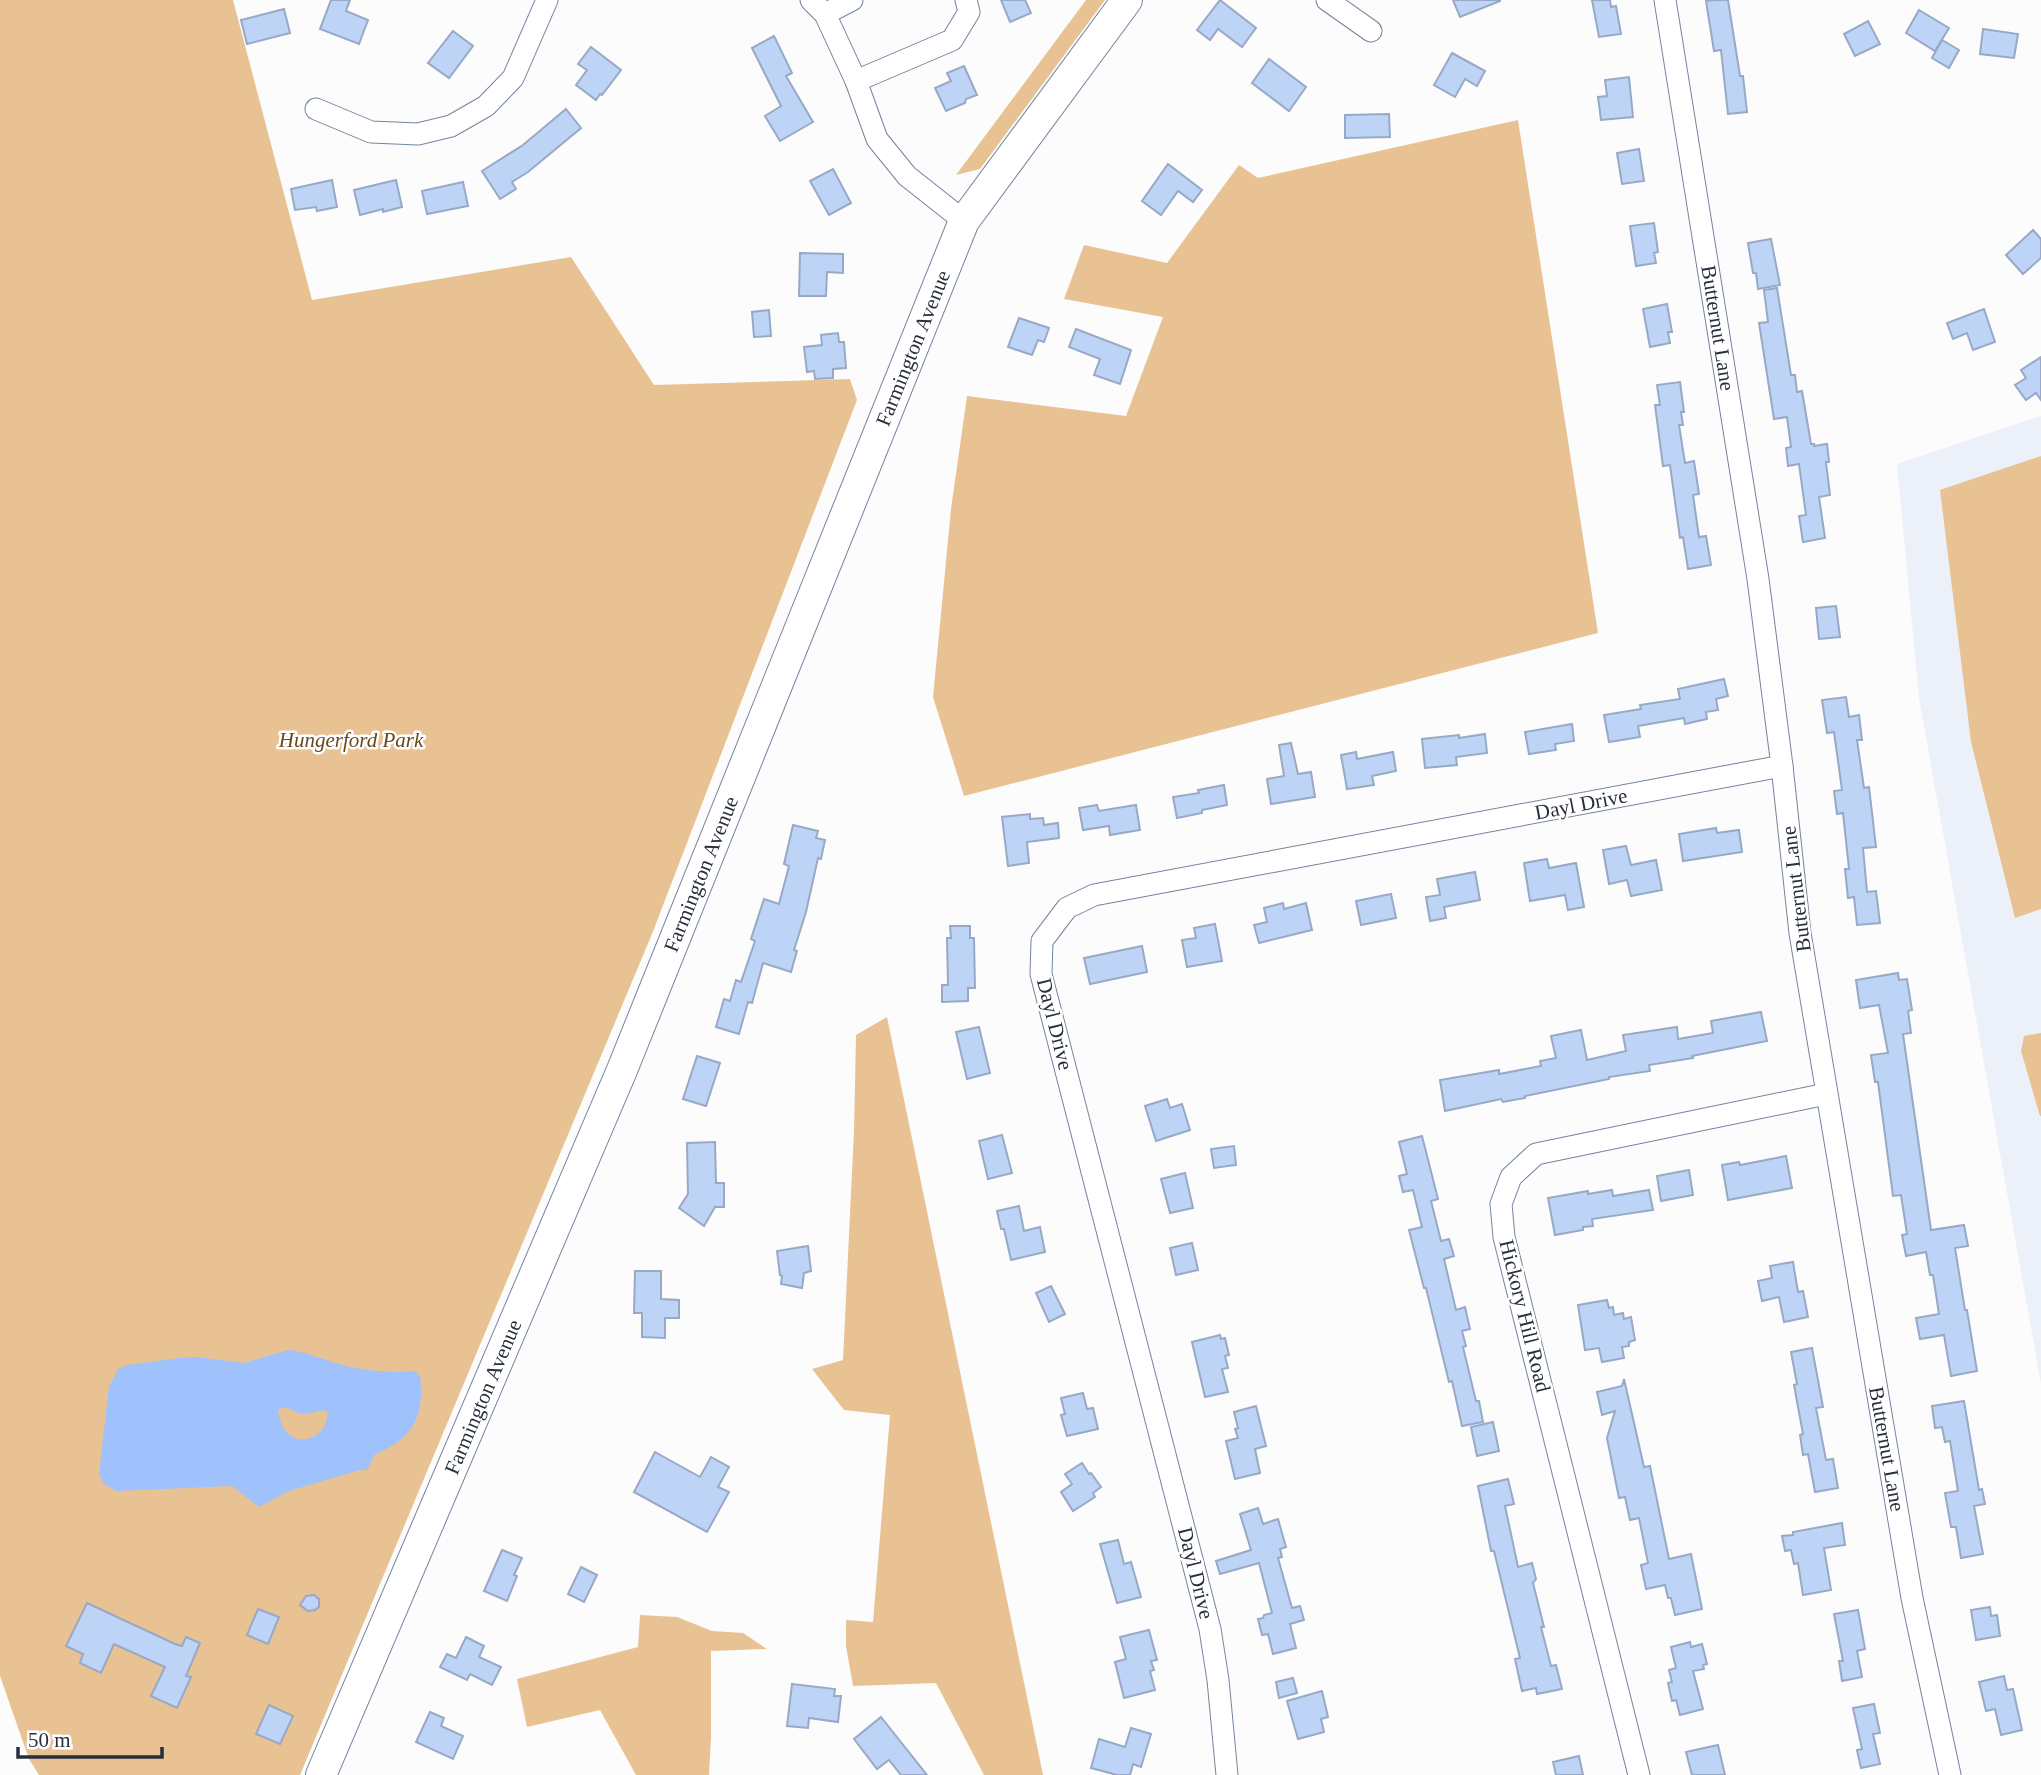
<svg xmlns="http://www.w3.org/2000/svg" width="2041" height="1775" font-family="Georgia,serif">
<style>
.built{fill:#ecf1f9}
.green{fill:#e8c293}
.water{fill:#9fc2fc;fill-rule:evenodd}
.building{fill:#bed4f7;stroke:#97a9c6;stroke-width:2}
.lines{fill:none;stroke-linecap:round;stroke-linejoin:round}
.street-casing{stroke:#7384a0;stroke-width:23}
.secondary-casing{stroke:#7384a0;stroke-width:32}
.street{stroke:#fff;stroke-width:21}
.secondary{stroke:#fff;stroke-width:30}
.labels{text-anchor:middle;dominant-baseline:central;stroke-width:5;stroke-linejoin:round;paint-order:stroke}
.street-label{font-size:21px;fill:#282f3b;stroke:#fff}
.park-label{font-size:21px;font-style:italic;fill:#68491d;stroke:#fff}
</style>
<rect width="100%" height="100%" fill="#fcfcfc"/>
<!-- built -->
<path class="built" d="M2041,416v968l-122,-686 -22,-234z"/>
<!-- green -->
<g class="green">
<path d="M0,0h233l79,300 259,-43 83,128 196,-6 7,21 -205,534 -352,841h-261l-10,-16 -29,-83z"/>
<path d="M1086,0h19l-125,169 -24,6z"/>
<path d="M1518,120l80,513 -634,163 -31,-99 18,-188 16,-113 159,20 37,-99 -99,-18 20,-54 83,18 72,-98 19,13z"/>
<path d="M2041,456v453l-26,9 -44,-176 -31,-252z"/>
<path d="M887,1017l156,758h-59l-48,-92 -83,3 -7,-40v-26l27,2 17,-207 -46,-5 -32,-41 31,-9 11,-229 2,-96z"/>
<path d="M2041,1033v83h-1l-19,-65 3,-15z"/>
<path d="M640,1615l37,2 35,14 31,2 24,16 -56,2v87l-2,37h-73l-36,-65 -73,17 -10,-48 121,-32z"/>
</g>
<!-- water -->
<path class="water" d="M288,1350c19,2 36,10 54,15 23,6 50,8 73,6l5,5c5,40 -7,63 -45,78l-8,16h-7l-71,21 -30,16 -27,-21 -116,5 -12,-7 -5,-10 10,-87 9,-18 10,-4 51,-7 18,-1 47,6zM283,1407c8,1 11,5 18,7 9,1 17,-5 26,-3 5,26 -41,48 -49,0z"/>
<!-- building -->
<g class="building">
<path d="M331,0h19l-4,11 22,9 -9,24 -39,-15z"/>
<path d="M1001,0h24l6,13 -21,9z"/>
<path d="M1220,0l36,28 -14,19 -24,-18 -8,11 -13,-10z"/>
<path d="M1453,0h47v1l-40,16z"/>
<path d="M1592,0h18l1,7 5,-1 5,28 -22,3z"/>
<path d="M1715,0h13l12,76h3l4,36 -19,2 -7,-64 -7,1 -8,-50z"/>
<path d="M284,9l6,24 -43,11 -6,-24z"/>
<path d="M1919,10l30,18 -14,23 -29,-18z"/>
<path d="M1868,21l12,23 -25,12 -11,-22z"/>
<path d="M1983,29l35,5 -4,24 -34,-4z"/>
<path d="M453,31l20,15 -24,32 -21,-15z"/>
<path d="M774,36l18,37 -6,3 27,46 -33,19 -15,-25 16,-10 -29,-58z"/>
<path d="M1942,40l17,10 -10,18 -17,-10z"/>
<path d="M591,47l30,23 -19,25 -2,-1 -4,6 -20,-15 11,-15 -9,-6z"/>
<path d="M1452,53l33,18 -8,15 -12,-7 -10,18 -21,-12z"/>
<path d="M1269,59l37,28 -17,24 -37,-28z"/>
<path d="M964,66l13,29 -11,4 -1,4 -19,8 -11,-23 16,-7 -4,-8z"/>
<path d="M1629,77l4,40 -32,3 -3,-23 9,-1 -2,-16z"/>
<path d="M566,109l15,19 -53,44 -16,10 4,7 -16,10 -18,-28 41,-26z"/>
<path d="M1389,114l1,23 -45,1v-23z"/>
<path d="M1639,149l5,32 -22,3 -5,-31z"/>
<path d="M1168,164l34,26 -9,12 -15,-11 -17,24 -19,-14z"/>
<path d="M833,169l18,34 -22,12 -19,-34z"/>
<path d="M332,180l5,27 -20,4 -1,-4 -21,3 -4,-21z"/>
<path d="M396,180l6,27 -19,5v-3l-23,6 -6,-25z"/>
<path d="M463,182l5,24 -41,8 -5,-23z"/>
<path d="M1654,223l4,29 -4,1 2,10 -20,3 -6,-40z"/>
<path d="M2033,230l8,9v19l-18,16 -17,-19z"/>
<path d="M1771,239l9,46 -22,4 -2,-16h-3l-5,-30z"/>
<path d="M800,253l43,1v19l-16,-1 -1,24h-27z"/>
<path d="M1777,288l14,87h4l2,17 5,-1 9,53h3v2l13,-2 2,18h-3l4,33 -11,2 6,41 -22,4 -4,-26 7,-1 -7,-51 -11,2 -2,-18 5,-1 -4,-30 -13,2 -15,-96 9,-1 -4,-32z"/>
<path d="M1667,304l5,28h-4l2,11 -20,4 -7,-38z"/>
<path d="M1984,309l11,33 -22,8 -6,-17 -14,6 -6,-16z"/>
<path d="M769,310l2,26 -17,1 -2,-25z"/>
<path d="M1019,318l30,10 -5,14 -6,-2 -6,15 -24,-8z"/>
<path d="M1076,329l55,21 -11,34 -26,-9 6,-16 -31,-12z"/>
<path d="M838,333l1,9h5l2,26 -13,1v9l-18,1 -1,-8 -7,1 -3,-25 18,-2 -1,-10z"/>
<path d="M2041,357v43l-5,-7 -10,7 -11,-15 11,-7 -5,-8z"/>
<path d="M1680,382l4,30h-3l2,13h-4l6,38 9,-2 5,33 -6,1 6,42 7,-1 5,29 -23,4 -5,-32 -3,1 -10,-73 -7,1 -8,-61h5l-3,-20z"/>
<path d="M1836,606l4,31 -21,2 -3,-31z"/>
<path d="M1724,679l4,17 -12,3 2,11 -12,2 1,7 -22,5 -1,-6 -46,8 2,11 -31,5 -5,-27 37,-6 -1,-4 40,-6 -2,-10z"/>
<path d="M1846,697l3,20 10,-2 3,25h-5l7,48 5,-1 7,60 -13,1 4,44 9,-1 4,32 -23,2 -3,-28 -6,1 -3,-29h4l-6,-56 -6,1 -3,-23 8,-1 -8,-58 -7,1 -5,-33z"/>
<path d="M1572,724l2,17 -19,3 1,6 -27,4 -4,-22z"/>
<path d="M1485,734l2,19 -31,4 1,8 -32,3 -3,-29 37,-4v3z"/>
<path d="M1291,743l7,31 13,-2 4,25 -44,7 -4,-25 17,-3 -5,-31z"/>
<path d="M1356,752l1,7 36,-7 3,19 -24,5 2,9 -27,4 -6,-34z"/>
<path d="M1224,785l3,20 -25,5v3l-25,5 -4,-21 26,-4 -1,-3z"/>
<path d="M1097,805l2,6 37,-6 4,25 -30,5 -1,-9 -26,4 -4,-22z"/>
<path d="M1030,814v5l13,-1 1,7 14,-2 1,15 -32,4 2,21 -21,3 -6,-49z"/>
<path d="M793,825l25,6 -2,7 9,2 -4,19 -3,-1 -12,54 -12,38 3,1 -6,21 -28,-9 -11,40 -4,-1 -9,32 -23,-7 8,-28 6,2 6,-21 5,2 14,-41 -4,-2 13,-40 15,5 10,-38 -5,-2z"/>
<path d="M1716,828l1,5 22,-3 3,22 -59,9 -4,-27z"/>
<path d="M1626,846l5,19 25,-5 6,30 -31,6 -4,-16 -18,4 -6,-34z"/>
<path d="M1547,859l2,9 27,-5 8,44 -16,3 -3,-15 -35,6 -6,-38z"/>
<path d="M1475,872l5,28 -36,7 2,11 -16,3 -4,-24 14,-2 -3,-16z"/>
<path d="M1391,894l5,24 -35,7 -5,-24z"/>
<path d="M1283,903l1,6 22,-6 6,27 -53,13 -5,-18 13,-3 -3,-14z"/>
<path d="M1215,924l7,37 -35,6 -5,-27 14,-2 -2,-10z"/>
<path d="M950,926h20v12h4l1,50h-7v13l-26,1v-17h6l-1,-47h4z"/>
<path d="M1142,946l5,26 -57,12 -6,-26z"/>
<path d="M1898,973l1,7 8,-1 5,31 -4,1 3,22 -8,1 28,196 33,-5 4,21 -13,2 10,62h2l10,61 -26,5 -7,-41 -24,4 -4,-21 23,-4 -6,-39h-3l-4,-23 -20,4 -4,-21 5,-1 -6,-39 -8,1 -15,-114h-3l-4,-27 17,-2 -9,-48 -19,3 -4,-28z"/>
<path d="M1761,1012l6,29 -75,15 1,2 -44,7 1,6 -41,6v2l-84,17v2l-22,4 -2,-3 -56,12 -5,-31 59,-10v4l42,-8 -1,-5 16,-3 -5,-22 30,-6 6,30 39,-9 -3,-16 54,-8 1,12 35,-6 -2,-12z"/>
<path d="M979,1027l11,46 -23,6 -11,-47z"/>
<path d="M697,1056l23,7 -14,43 -23,-7z"/>
<path d="M1167,1099l3,9 12,-4 8,26 -34,11 -11,-35z"/>
<path d="M1002,1135l10,38 -24,6 -9,-38z"/>
<path d="M1422,1136l16,63 -7,2 10,40 8,-2 5,17 -10,3 12,51 9,-3 5,22 -8,2 4,15 -3,1 13,54h3l4,21 -21,4 -10,-45 -3,1 -23,-94h-2l-15,-58 13,-3 -9,-37 -10,2 -4,-16 8,-2 -8,-32z"/>
<path d="M715,1142l1,41h8v24h-9l-11,19 -25,-18 9,-14 -1,-51z"/>
<path d="M1234,1146l2,19 -22,3 -3,-19z"/>
<path d="M1786,1156l6,32 -64,12 -6,-35 17,-3 1,3z"/>
<path d="M1689,1170l4,25 -32,6 -4,-25z"/>
<path d="M1185,1173l8,35 -23,5 -9,-34z"/>
<path d="M1612,1190l1,6 36,-6 4,20 -61,9 1,7 -10,1v3l-28,5 -7,-37 40,-7v3z"/>
<path d="M1019,1206l5,25 16,-4 5,25 -34,8 -7,-31h-3l-4,-18z"/>
<path d="M1192,1243l6,27 -22,5 -6,-27z"/>
<path d="M808,1246l3,25 -7,2 -2,15 -21,-4 1,-8 -2,-1 -3,-24z"/>
<path d="M1793,1262l5,30 5,-1 5,26 -24,5 -5,-25 -17,4 -4,-20 14,-3 -2,-12z"/>
<path d="M635,1271h26v28l18,1v18h-14v20l-23,-1v-24h-8z"/>
<path d="M1051,1286l14,28 -16,8 -13,-29z"/>
<path d="M1607,1300l2,8 4,-1 1,8 9,-2 1,6 7,-2 4,23 -6,2v4l-7,1 2,11 -22,4 -3,-14 -14,2 -7,-45z"/>
<path d="M1220,1335l1,4 4,-1 4,17 -4,1 3,12 -6,1 6,23 -23,5 -13,-55z"/>
<path d="M1812,1348l11,59 -7,1 10,52 7,-1 5,29 -23,4 -7,-38 -5,1 -3,-20 3,-1 -9,-49 3,-1 -6,-32z"/>
<path d="M1624,1379l20,88 6,-1 19,93 22,-5 11,55 -27,6 -4,-17h-3l-3,-13 -19,4 -5,-24 7,-2 -9,-45 -9,2 -5,-23 -6,1 -12,-60 8,-27 -13,4 -5,-23 25,-6z"/>
<path d="M1083,1393l4,16 6,-1 5,21 -31,7 -6,-21 4,-1 -4,-16z"/>
<path d="M1964,1401l15,89 3,-1 3,15 -11,2 9,48 -22,4 -5,-31h-5l-6,-34 13,-2 -8,-50 -5,1 -3,-15 -7,1 -3,-22z"/>
<path d="M1256,1406l10,40 -11,3 5,24 -25,6 -9,-38 12,-3 -3,-9 3,-1 -4,-16z"/>
<path d="M1493,1422l6,29 -22,5 -6,-29z"/>
<path d="M655,1452l45,25 11,-20 18,10 -11,20 11,5 -22,40 -73,-40z"/>
<path d="M1082,1463l7,11 2,-1 10,14 -8,6 2,4 -22,14 -12,-19 11,-8 -7,-10z"/>
<path d="M1508,1479l6,25 -9,2 13,61 14,-4 4,16 -3,4 11,44h-3l10,39 5,-1 6,24 -25,5 -1,-6 -14,3 -7,-32 5,-1 -26,-107h-3l-13,-65z"/>
<path d="M1258,1508l5,16 15,-5 8,28 -6,2 2,8 -4,1 14,50 8,-2 4,14 -14,4 6,24 -23,6 -5,-20 -6,1 -4,-16 5,-1 1,-3 8,-2 -13,-50 -39,11 -4,-13 35,-11 -11,-36z"/>
<path d="M1842,1523l3,22 -21,3 7,42 -28,5 -5,-32 -4,1 -3,-14 -6,1 -3,-15 11,-1v-3z"/>
<path d="M1118,1540l6,24 7,-2 10,35 -24,6 -17,-59z"/>
<path d="M502,1550l20,8 -8,17 3,1 -10,25 -23,-10z"/>
<path d="M581,1567l16,8 -13,27 -16,-8z"/>
<path d="M314,1595l5,4v8l-4,3 -7,1 -8,-6 6,-9z"/>
<path d="M87,1603l88,41 7,2 4,-9 14,6 -14,33 5,1 -14,31 -26,-12 14,-29 -51,-23 -13,29 -21,-10 3,-9 -17,-8z"/>
<path d="M1990,1607l1,9 6,-1 3,21 -24,4 -5,-30z"/>
<path d="M258,1609l21,8 -11,27 -21,-9z"/>
<path d="M1858,1610l7,39 -8,2 5,26 -20,4 -3,-20h4l-9,-47z"/>
<path d="M1149,1630l8,30 -6,1 3,9 -4,1 5,19 -31,8 -9,-36 11,-3 -6,-22z"/>
<path d="M466,1637l18,9 -5,11 22,10 -9,18 -22,-11 -3,6 -27,-13 7,-13 9,4z"/>
<path d="M1690,1642l1,5 11,-3 5,20 -4,1 1,4 -11,2 10,38 -23,6 -4,-15 -4,1 -4,-18 4,-1 -3,-12 7,-2 -5,-21z"/>
<path d="M2004,1676l3,14 6,-1 9,41 -21,5 -6,-26 -9,2 -7,-29z"/>
<path d="M1293,1678l4,15 -18,5 -3,-16z"/>
<path d="M792,1684l43,5 -1,7h7l-3,26 -29,-4 -1,10 -21,-2z"/>
<path d="M1322,1691l6,26 -7,2 3,13 -26,7 -11,-38z"/>
<path d="M1874,1704l6,29 -7,1 7,30 -19,4 -4,-18 5,-1 -9,-41z"/>
<path d="M269,1705l24,11 -13,28 -24,-10z"/>
<path d="M430,1712l14,6 -3,8 22,10 -10,23 -37,-17z"/>
<path d="M881,1717l46,58h-26l-12,-15 -12,9 -23,-30z"/>
<path d="M1131,1728l20,6 -10,33 -8,-3 -3,11h-13l-26,-7 8,-29 26,8z"/>
<path d="M1718,1745l7,30h-33l-6,-23z"/>
<path d="M1579,1756l4,19h-27l-3,-13z"/>
</g>
<g class="lines">
<!-- street casing -->
<g class="street-casing">
<g id="street">
<path d="M811,0l14,14 31,67 21,58 30,37 57,45"/>
<path d="M1327,0l44,31"/>
<path d="M1665,0l93,579 24,187 18,167 112,665 38,177"/>
<path d="M825,14l27,-14"/>
<path d="M856,81l96,-41 17,-28 -3,-12"/>
<path d="M316,109l55,23 47,2 33,-8 35,-20 27,-28 34,-78"/>
<path d="M1227,1775l-9,-95 -8,-51 -169,-655 1,-33 25,-33 27,-13 688,-129"/>
<path d="M1639,1775l-135,-538 -3,-33 10,-27 25,-23 290,-60"/>
</g>
</g>
<!-- secondary casing -->
<g class="secondary-casing">
<path id="secondary" d="M321,1775l301,-705 342,-849 163,-221"/>
</g>
<!-- street -->
<use href="#street" class="street"/>
<!-- secondary -->
<use href="#secondary" class="secondary"/>
</g>
<g class="labels">
<!-- street labels -->
<g class="street-label">
<text transform="translate(1718 328) rotate(81)">Butternut Lane</text>
<text transform="translate(913 348) rotate(-68)">Farmington Avenue</text>
<text transform="translate(1581 804) rotate(-11)">Dayl Drive</text>
<text transform="translate(701 874) rotate(-68)">Farmington Avenue</text>
<text transform="translate(1796 889) rotate(-97)">Butternut Lane</text>
<text transform="translate(1055 1024) rotate(76)">Dayl Drive</text>
<text transform="translate(1525 1316) rotate(76)">Hickory Hill Road</text>
<text transform="translate(483 1397) rotate(-67)">Farmington Avenue</text>
<text transform="translate(1887 1449) rotate(80)">Butternut Lane</text>
<text transform="translate(1196 1573) rotate(76)">Dayl Drive</text>
</g>
<!-- park labels -->
<g class="park-label">
<text x="351" y="740">Hungerford Park</text>
</g>
</g>
<!-- scale -->
<path d="M18 1747v10h144v-10" fill="none" stroke="#282f3b" stroke-width="3.5"/>
<text x="28" y="1747" font-size="21" fill="#282f3b" stroke="#ffffff" stroke-width="5" paint-order="stroke">50 m</text>
</svg>
